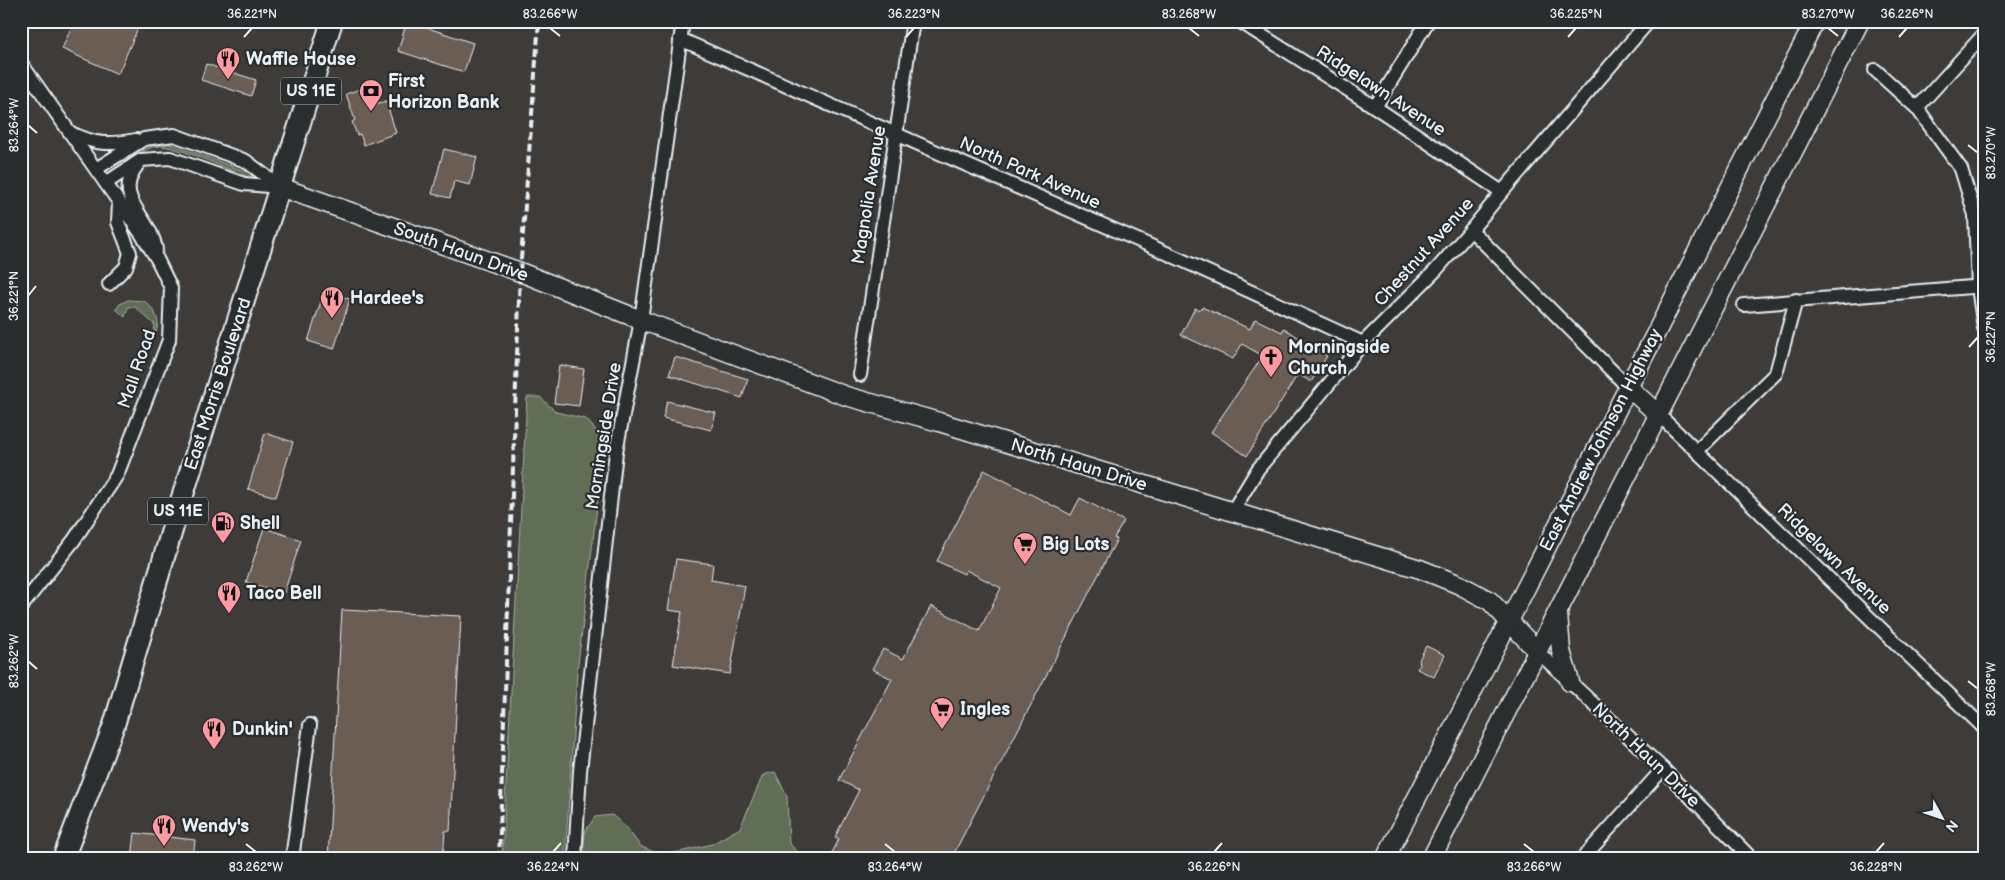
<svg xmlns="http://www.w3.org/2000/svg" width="2005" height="880" font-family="'Balsamiq Sans',sans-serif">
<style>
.green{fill:#616e56;stroke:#a4b0a7}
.building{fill:#6b5d52;stroke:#e8f1f8}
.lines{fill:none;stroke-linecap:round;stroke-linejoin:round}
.street-casing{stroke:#e8f1f8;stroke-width:16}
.secondary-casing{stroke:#e8f1f8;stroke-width:21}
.primary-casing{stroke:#e8f1f8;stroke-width:24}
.street{stroke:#2a2d2e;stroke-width:12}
.secondary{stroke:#2a2d2e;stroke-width:18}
.primary{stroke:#2a2d2e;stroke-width:20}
.rail{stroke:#e8f1f8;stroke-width:4;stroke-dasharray:8 4;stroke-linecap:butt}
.ticks{fill:none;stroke:#e8f1f8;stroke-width:2}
.labels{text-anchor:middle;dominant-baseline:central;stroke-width:4.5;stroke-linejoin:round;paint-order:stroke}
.shield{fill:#2a2d2e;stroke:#afb6bb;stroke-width:1}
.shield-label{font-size:16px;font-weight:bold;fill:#e8f1f8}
.poi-label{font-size:18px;font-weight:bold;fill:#e8f1f8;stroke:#2a2d2e;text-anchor:start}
.street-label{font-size:18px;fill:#e8f1f8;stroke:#2a2d2e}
.neatline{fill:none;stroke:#e8f1f8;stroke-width:2}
.ticks-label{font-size:12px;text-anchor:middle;fill:#e8f1f8}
</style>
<rect width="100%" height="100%" fill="#3e3b39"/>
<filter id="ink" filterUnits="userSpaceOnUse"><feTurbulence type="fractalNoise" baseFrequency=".02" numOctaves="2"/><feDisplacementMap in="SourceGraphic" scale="10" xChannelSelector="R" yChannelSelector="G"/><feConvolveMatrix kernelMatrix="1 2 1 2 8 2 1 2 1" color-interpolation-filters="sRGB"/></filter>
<g filter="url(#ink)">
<!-- green -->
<g class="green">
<path d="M165,142l85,31 2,3 -2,2c-18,-7 -75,-33 -91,-32 -14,1 -32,16 -39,15l27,-17z"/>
<path d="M128,300l16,1c12,8 19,24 9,36l2,-12 -20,-18h-7l-3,10 -9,-8 4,-5z"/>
<path d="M527,397h13l16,15 30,7 15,17 1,30 -25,206 -12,187h-63z"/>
<path d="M775,772l12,24 2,47 15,16h-221l2,-28 10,-14 17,-2 16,14 12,17 18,8 22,-2 32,-8 28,-16 23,-53z"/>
</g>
<!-- building -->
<g class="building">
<path d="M74,21h67l-23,53 -56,-25z"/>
<path d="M407,21l66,22 -9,29 -66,-21z"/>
<path d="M206,64l50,16 -5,16 -50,-16z"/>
<path d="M366,87l6,18 14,-4 10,32 -32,12 -4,-11 -3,1 -5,-13 3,-2 -9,-26z"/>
<path d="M444,149l33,8 -7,28 -16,-4 -4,17 -18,-4z"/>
<path d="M324,292l26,7 -16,50 -26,-8z"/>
<path d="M1202,307l48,22 5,-10 27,13 2,-4 43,28 -16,26 -13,-8 -51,82 -36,-24 52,-76 -21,-12 -9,15 -52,-24 14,-27 5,2z"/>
<path d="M675,357l73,22 -6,19 -73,-23z"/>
<path d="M559,365l25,4 -5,37 -25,-3z"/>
<path d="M667,401l49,12 -5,17 -48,-12z"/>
<path d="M265,433l28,9 -17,55 -28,-8z"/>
<path d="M984,470l87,45 9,-17 44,23 -10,17 3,1 -166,320h-122l10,-20 -4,-2 24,-47 -20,-10 53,-101 -20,-10 11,-20 20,10 28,-53 48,25 22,-43 -35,-18 -2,4 -27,-13z"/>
<path d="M264,528l37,12 -17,53 -38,-11z"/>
<path d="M676,559l37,5 -2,16 34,6 -15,88 -57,-9 9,-53 -14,-2z"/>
<path d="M342,610l119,6 -11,215h-5l-2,28h-115z"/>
<path d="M1426,646l19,9 -11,22 -17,-8 3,-5 -1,-4z"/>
<path d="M135,833l60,7 -2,19h-61z"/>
</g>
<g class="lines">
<!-- street casing -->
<g class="street-casing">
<g id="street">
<path d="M1239,21l136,86 127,85"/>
<path d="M680,39l471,207 212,97"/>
<path d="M21,63l121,172 15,24 14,29 -2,52 -52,135 -43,65 -53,67"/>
<path d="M1875,70l42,38 44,61 14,46 3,72 6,41"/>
<path d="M1375,107l53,-86"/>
<path d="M1917,108l67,-74"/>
<path d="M71,133c24,12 39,12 65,7"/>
<path d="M138,164c-27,35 12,50 18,85"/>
<path d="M96,169l48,-30 30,-4 72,26 34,26"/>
<path d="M106,183l35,-23 29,-2 74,26 35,3"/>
<path d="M1471,230l157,157"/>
<path d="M109,284l17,-17 4,-14 -12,-31 1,-19"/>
<path d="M1744,305l240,-19"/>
<path d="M860,375l53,-354"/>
<path d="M1659,415l325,313"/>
<path d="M1697,451l79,-78 20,-73"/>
<path d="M1232,512l26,-43 105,-126 73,-73 35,-40 31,-38 147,-171"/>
<path d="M1538,652l125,117 89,90"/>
<path d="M292,859l18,-134"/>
<path d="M575,859l5,-88 36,-319 25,-132 42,-299"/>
<path d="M1582,859l81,-90"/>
</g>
</g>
<!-- secondary casing -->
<g class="secondary-casing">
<g id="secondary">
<path d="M280,187l240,85 121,48 205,76 93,26 481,147 40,16 30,16 48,51"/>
<path d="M1628,387l31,28"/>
<path d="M1558,614l3,37 9,31"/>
<path d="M1385,859l124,-238 306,-600"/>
<path d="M1431,859l429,-838"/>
</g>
</g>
<!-- primary casing -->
<g class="primary-casing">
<path id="primary" d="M63,859l51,-134 61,-205 157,-499"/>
</g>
<!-- street -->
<use href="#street" class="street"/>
<!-- secondary -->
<use href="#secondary" class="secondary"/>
<!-- primary -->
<use href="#primary" class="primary"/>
<!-- rail -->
<path class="rail" d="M499,859l21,-587 19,-251"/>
</g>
</g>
<!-- ticks -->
<path class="ticks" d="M550,28l10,8M1189,28l10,8M1828,28l10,8M244,37l8,-9M906,37l8,-9M1568,37l8,-9M1899,37l8,-9M28,125l9,8M1968,145l10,8M28,296l8,-10M1969,347l9,-10M28,661l9,8M1968,681l10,8M246,844l10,8M885,844l10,8M1524,844l10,8M553,852l8,-9M1214,852l8,-9M1876,852l8,-9"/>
<!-- icons -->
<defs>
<g id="restaurant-pin" transform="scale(1.25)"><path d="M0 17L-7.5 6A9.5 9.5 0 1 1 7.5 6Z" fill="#ff9aa2" stroke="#2a2d2e"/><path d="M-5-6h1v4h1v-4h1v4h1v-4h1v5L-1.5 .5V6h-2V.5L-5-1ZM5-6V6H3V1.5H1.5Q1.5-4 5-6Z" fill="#111"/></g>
<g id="bank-pin" transform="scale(1.25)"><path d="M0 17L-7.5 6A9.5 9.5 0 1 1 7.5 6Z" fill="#ff9aa2" stroke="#2a2d2e"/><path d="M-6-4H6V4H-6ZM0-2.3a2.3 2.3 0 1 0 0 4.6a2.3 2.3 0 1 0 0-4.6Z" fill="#111"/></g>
<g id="church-pin" transform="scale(1.25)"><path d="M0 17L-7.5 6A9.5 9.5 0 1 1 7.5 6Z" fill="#ff9aa2" stroke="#2a2d2e"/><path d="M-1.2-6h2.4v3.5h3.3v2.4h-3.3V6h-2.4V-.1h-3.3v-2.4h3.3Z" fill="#111"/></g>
<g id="fuel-pin" transform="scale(1.25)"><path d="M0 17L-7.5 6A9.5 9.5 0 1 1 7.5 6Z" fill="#ff9aa2" stroke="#2a2d2e"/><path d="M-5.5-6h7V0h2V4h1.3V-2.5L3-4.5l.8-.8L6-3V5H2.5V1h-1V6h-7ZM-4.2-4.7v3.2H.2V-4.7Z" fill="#111"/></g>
<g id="supermarket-pin" transform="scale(1.25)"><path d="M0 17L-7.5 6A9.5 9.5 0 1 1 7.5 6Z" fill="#ff9aa2" stroke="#2a2d2e"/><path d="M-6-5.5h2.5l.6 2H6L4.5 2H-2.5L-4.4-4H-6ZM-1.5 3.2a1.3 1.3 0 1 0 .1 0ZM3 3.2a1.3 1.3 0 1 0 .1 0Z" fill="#111"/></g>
</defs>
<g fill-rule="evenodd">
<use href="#restaurant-pin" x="228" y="59"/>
<use href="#bank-pin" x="371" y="91"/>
<use href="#restaurant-pin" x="332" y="298"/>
<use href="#church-pin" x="1271" y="357"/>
<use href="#fuel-pin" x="223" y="523"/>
<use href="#supermarket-pin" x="1025" y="544"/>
<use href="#restaurant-pin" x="229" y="593"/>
<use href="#supermarket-pin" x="942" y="709"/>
<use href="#restaurant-pin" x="214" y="729"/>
<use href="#restaurant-pin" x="164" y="826"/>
</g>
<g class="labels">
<!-- shield labels -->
<g class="shield">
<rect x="281" y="77.5" width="60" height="27" rx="4"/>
<rect x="148" y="497.5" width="60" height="27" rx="4"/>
</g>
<g class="shield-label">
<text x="311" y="91">US 11E</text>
<text x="178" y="511">US 11E</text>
</g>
<!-- poi labels -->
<g class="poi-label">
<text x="246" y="59">Waffle House</text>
<text x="388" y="81">First<tspan x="388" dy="21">Horizon Bank</tspan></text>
<text x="350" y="298">Hardee's</text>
<text x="1288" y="347">Morningside<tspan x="1288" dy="21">Church</tspan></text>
<text x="240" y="523">Shell</text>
<text x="1042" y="544">Big Lots</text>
<text x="246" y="593">Taco Bell</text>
<text x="960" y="709">Ingles</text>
<text x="232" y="729">Dunkin'</text>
<text x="182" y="826">Wendy's</text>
</g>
<!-- street labels -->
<g class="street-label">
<text transform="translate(1381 91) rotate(33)">Ridgelawn Avenue</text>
<text transform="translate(1030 173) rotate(24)">North Park Avenue</text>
<text transform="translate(869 195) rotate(-81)">Magnolia Avenue</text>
<text transform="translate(461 252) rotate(20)">South Haun Drive</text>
<text transform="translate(1424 252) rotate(-48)">Chestnut Avenue</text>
<text transform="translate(137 369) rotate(-71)">Mall Road</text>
<text transform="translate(218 384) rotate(-72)">East Morris Boulevard</text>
<text transform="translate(604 436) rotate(-81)">Morningside Drive</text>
<text transform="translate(1601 440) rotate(-63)">East Andrew Johnson Highway</text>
<text transform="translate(1079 465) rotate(17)">North Haun Drive</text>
<text transform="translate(1834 559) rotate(44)">Ridgelawn Avenue</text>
<text transform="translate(1646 755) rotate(44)">North Haun Drive</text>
</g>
</g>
<!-- margin -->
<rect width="2005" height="880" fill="none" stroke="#2a2d2e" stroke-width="55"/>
<!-- north arrow -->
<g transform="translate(1942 818) rotate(130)" stroke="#2a2d2e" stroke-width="4" paint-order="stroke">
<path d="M0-4L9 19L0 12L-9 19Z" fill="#e8f1f8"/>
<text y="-8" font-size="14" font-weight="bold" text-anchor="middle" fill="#e8f1f8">N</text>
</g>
<rect x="28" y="28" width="1950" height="824" class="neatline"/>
<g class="ticks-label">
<text x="252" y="18">36.221°N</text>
<text x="550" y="18">83.266°W</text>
<text x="914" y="18">36.223°N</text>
<text x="1189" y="18">83.268°W</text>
<text x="1576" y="18">36.225°N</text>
<text x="1828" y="18">83.270°W</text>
<text x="1907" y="18">36.226°N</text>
<text transform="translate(14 125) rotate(-90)" y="4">83.264°W</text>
<text transform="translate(1991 153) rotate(-90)" y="4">83.270°W</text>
<text transform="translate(14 296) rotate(-90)" y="4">36.221°N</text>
<text transform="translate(1991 337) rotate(-90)" y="4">36.227°N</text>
<text transform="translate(14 661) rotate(-90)" y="4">83.262°W</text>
<text transform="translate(1991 689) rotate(-90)" y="4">83.268°W</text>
<text x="256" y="871">83.262°W</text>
<text x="553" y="871">36.224°N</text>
<text x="895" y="871">83.264°W</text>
<text x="1214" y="871">36.226°N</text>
<text x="1534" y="871">83.266°W</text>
<text x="1876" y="871">36.228°N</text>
</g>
</svg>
